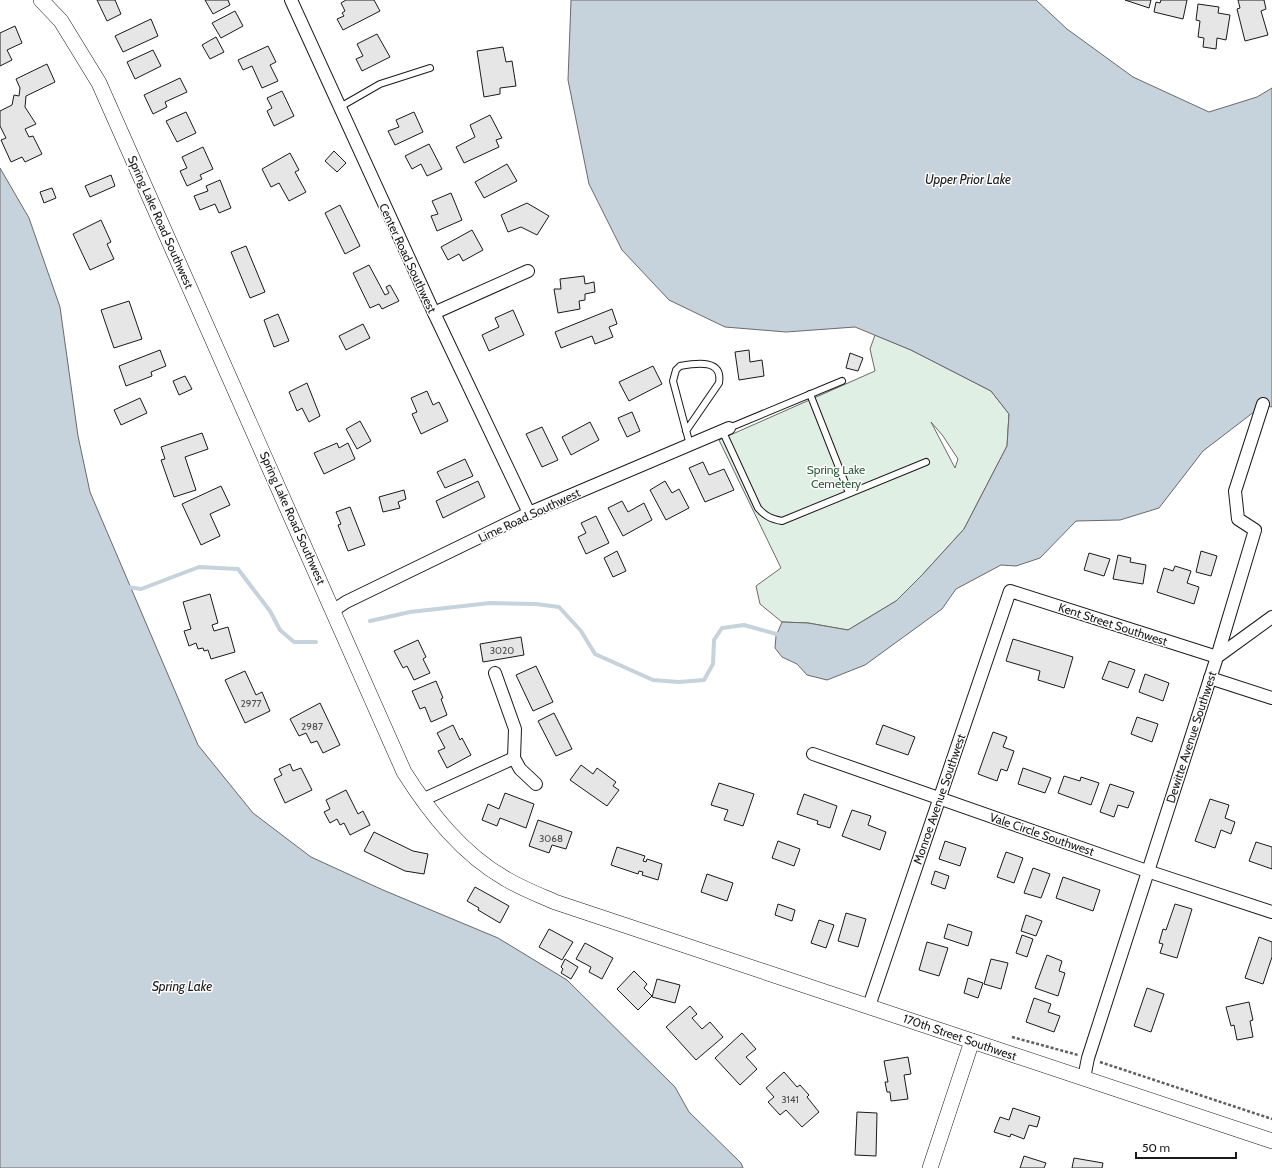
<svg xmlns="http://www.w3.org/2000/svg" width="1272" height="1168" font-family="Cabin,sans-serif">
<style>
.green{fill:#e0efe3;stroke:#6a6a6a;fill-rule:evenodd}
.water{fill:#c6d2dc;stroke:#6a6a6a}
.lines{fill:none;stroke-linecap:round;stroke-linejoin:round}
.stream{stroke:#c6d2dc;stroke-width:4}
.building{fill:#e6e6e6;stroke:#1a1a1a}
.service-casing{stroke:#1a1a1a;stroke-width:8}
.minor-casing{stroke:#1a1a1a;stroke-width:14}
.tertiary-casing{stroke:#1a1a1a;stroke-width:16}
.path{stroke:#5f5f5f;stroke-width:2.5;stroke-dasharray:3 2;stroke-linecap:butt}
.service{stroke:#fff;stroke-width:6}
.minor{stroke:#fff;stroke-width:12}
.tertiary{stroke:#fff;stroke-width:15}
.labels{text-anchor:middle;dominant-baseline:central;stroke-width:3;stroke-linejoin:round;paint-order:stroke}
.number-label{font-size:10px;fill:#4d4d4d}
.street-label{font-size:12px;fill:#1a1a1a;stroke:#fff}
.park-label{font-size:12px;fill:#2b5a34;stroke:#fff}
.water-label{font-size:13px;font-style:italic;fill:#1a1a1a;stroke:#fff}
</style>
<rect width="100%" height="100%" fill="#fff"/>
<!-- green -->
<path class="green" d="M875,335l36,15 80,41 18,23 -2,32 -43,83 -41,45 -27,27 -48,29 -40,-7 -26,-1 -22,-18 -4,-18 25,-18 -62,-128 156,-69 -5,-22zM931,422l12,14 15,23 -3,9z"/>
<!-- water -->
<g class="water">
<path d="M571,0h465l31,29 66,48 76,35 48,-15 15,-9v319l-9,-2 -60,46 -44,57 -39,12 -44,1 -36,37 -24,8 -15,-1 -45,24 -14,20 -77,56 -38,15 -20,-5 -10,-11 -15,-7 -7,-9 1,-12 6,-14 26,1 40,7 48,-29 27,-27 41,-45 43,-83 2,-32 -18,-23 -80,-41 -56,-23 -69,5 -61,-5 -56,-27 -47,-50 -33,-66 -21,-104z"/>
<path d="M0,168l29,50 31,89 18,129 12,56 108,253 55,68 58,44 72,33 115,48 69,42 108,107 14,25 52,51 2,5h-743z"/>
</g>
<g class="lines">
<!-- stream -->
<g class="stream">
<path d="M128,587l13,2 58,-22 39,2 32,42 10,19 14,12h22"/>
<path d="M370,621l40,-9 80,-9 46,1 23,3 22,24 14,23 58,26 26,2 25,-2 9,-16 1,-24 8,-12 22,-3 36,10"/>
</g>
</g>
<!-- building -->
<g class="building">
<path d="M97,0h18l6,14 -14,7z"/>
<path d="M205,0h23l2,5 -17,9z"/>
<path d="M346,0h28l6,11 -37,19 -6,-11 7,-3 -2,-3 3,-2 -4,-8z"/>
<path d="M1125,0h26l-2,8z"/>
<path d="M1161,0h26l-4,19 -29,-7 2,-10 4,1z"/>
<path d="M1238,0h26l2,9 -5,2 7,24 -23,6 -8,-32 3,-1z"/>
<path d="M1198,4l21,3 -1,6 12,2 -4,25 -9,-2 -1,11 -13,-2 1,-9 -6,-1 2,-16 -4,-1z"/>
<path d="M235,11l8,15 -22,12 -9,-15z"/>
<path d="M151,19l7,17 -35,16 -8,-16z"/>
<path d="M15,26l7,17 -15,7 5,10 -12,6v-33z"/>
<path d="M377,34l13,23 -28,14 -6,-12 7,-3 -6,-12z"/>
<path d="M216,37l8,15 -14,7 -8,-14z"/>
<path d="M268,46l8,16 -6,3 8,16 -16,7 -10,-22 -9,4 -5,-10z"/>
<path d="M503,47l3,15 6,-1 4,25 -16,2v6l-16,3 -7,-46z"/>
<path d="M153,50l8,16 -26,13 -8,-17z"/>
<path d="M47,64l8,18 -29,14 -1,11 11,17 -11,5 4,8 4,-1 9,18 -17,8 -3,-5 -11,5 -10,-22 5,-2 -6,-12v-15l12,-6 2,-10 5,1 1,-8 -4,-9z"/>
<path d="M180,78l7,14 -22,10 2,5 -14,7 -9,-19z"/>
<path d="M282,91l12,25 -20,10 -7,-15 5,-3 -5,-10z"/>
<path d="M186,112l10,21 -19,9 -11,-21z"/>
<path d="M414,112l9,20 -28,13 -7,-14 11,-4 -3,-7z"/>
<path d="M490,115l12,23 -6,2 3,7 -35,16 -8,-16 19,-10 -5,-12z"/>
<path d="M429,144l13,25 -15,7 -6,-12 -9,5 -7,-13z"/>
<path d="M203,147l10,22 -13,6 2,4 -15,7 -7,-15 7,-3 -5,-11z"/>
<path d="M334,151l12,12 -9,9 -12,-11z"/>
<path d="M290,153l9,17 -4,2 11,20 -17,9 -10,-18 -8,4 -9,-18z"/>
<path d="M507,164l10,17 -33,17 -9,-16z"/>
<path d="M111,175l4,11 -25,11 -5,-11z"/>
<path d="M220,180l11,28 -12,5 -4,-9 -15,6 -6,-14 14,-5 -2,-5z"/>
<path d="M52,188l4,10 -12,5 -4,-11z"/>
<path d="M451,193l11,27 -25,11 -6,-15 7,-2 -6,-13z"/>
<path d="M527,203l22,13 -12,19 -16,-8 -13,5 -7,-17z"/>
<path d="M340,205l20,41 -15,8 -20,-41z"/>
<path d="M101,220l10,22 -4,2 7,15 -24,11 -17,-36z"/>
<path d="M472,230l11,20 -20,11 -4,-7 -11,6 -7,-13z"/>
<path d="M246,246l19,46 -15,6 -19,-46z"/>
<path d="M369,265l16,30 4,-2 -3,-6 4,-2 9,16 -17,8 -3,-5 -9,4 -17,-35z"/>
<path d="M584,276l1,8 9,-2 1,10 -10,2v6l-6,1 1,8 -22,4 -4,-24h7l-1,-10z"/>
<path d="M129,301l13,38 -28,9 -13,-38z"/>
<path d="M612,309l5,15 -8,3 4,10 -18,7 -3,-8 -31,12 -6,-16z"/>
<path d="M513,310l11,25 -35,16 -7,-16 17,-8 -4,-9z"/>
<path d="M278,314l11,27 -15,6 -10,-27z"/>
<path d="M363,324l7,14 -24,12 -7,-14z"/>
<path d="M160,350l6,16 -15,6 1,4 -26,10 -7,-20z"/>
<path d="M749,350l1,12 12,-2 2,16 -25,4 -4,-28z"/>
<path d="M850,353l13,5 -5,13 -12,-3z"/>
<path d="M653,366l9,18 -33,17 -10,-19z"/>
<path d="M185,376l7,13 -13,6 -6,-14z"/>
<path d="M307,383l13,33 -11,6 -7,-14 -5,3 -8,-19z"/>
<path d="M427,391l6,14 6,-3 9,19 -27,13 -9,-20 5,-2 -6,-14z"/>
<path d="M140,398l7,15 -26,12 -7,-15z"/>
<path d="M632,412l8,19 -13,6 -9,-19z"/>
<path d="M360,421l11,20 -14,8 -11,-20z"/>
<path d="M590,422l9,18 -28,15 -9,-18z"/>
<path d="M542,427l16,33 -16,7 -16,-33z"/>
<path d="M202,433l6,16 -23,8 11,33 -22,7 -13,-37 4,-1 -4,-12z"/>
<path d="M337,443l2,5 9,-5 7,16 -31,15 -10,-21z"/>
<path d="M465,459l8,17 -28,12 -8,-16z"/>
<path d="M703,462l6,13 15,-6 10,21 -29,12 -16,-34z"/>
<path d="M478,481l7,16 -42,21 -7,-17z"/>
<path d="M665,481l7,12 7,-4 10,19 -23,12 -16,-30z"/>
<path d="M221,486l9,19 -20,9 10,22 -19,9 -19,-41z"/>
<path d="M404,490l2,9 -8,3 2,6 -17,4 -4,-15z"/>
<path d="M622,501l6,11 16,-9 8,17 -29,16 -15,-28z"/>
<path d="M350,507l15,38 -17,6 -10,-26 3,-1 -5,-12z"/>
<path d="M596,516l13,27 -23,11 -8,-17 8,-4 -5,-10z"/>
<path d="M617,551l9,20 -13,6 -9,-19z"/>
<path d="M1201,551l16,5 -6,20 -15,-4z"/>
<path d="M1089,553l21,6 -6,17 -20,-6z"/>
<path d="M1118,555l13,3 -1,4 16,3 -3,19 -30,-5z"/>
<path d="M1175,566l16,5 -4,12 12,4 -5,17 -37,-12 7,-24 9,3z"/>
<path d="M210,594l8,29 -6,2 2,6 14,-4 7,25 -24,7 -3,-9 -4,1 -1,-3 -5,1 -2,-6 -7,3 -5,-15 7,-2 -8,-27z"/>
<path d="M521,637l3,18 -41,7 -3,-18z"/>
<path d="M1013,639l60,18 -9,31 -26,-8 2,-9 -34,-10z"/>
<path d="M418,640l8,17 -3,2 7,14 -16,7 -7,-14 -4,2 -9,-17z"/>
<path d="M1109,661l26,9 -7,18 -26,-9z"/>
<path d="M536,666l17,36 -20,9 -17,-36z"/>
<path d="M245,671l11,24 6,-3 8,19 -25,12 -20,-43z"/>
<path d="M1145,674l24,9 -6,18 -24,-9z"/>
<path d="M436,681l7,17 -2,1 6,16 -16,7 -6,-15 -5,2 -8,-18z"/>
<path d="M320,703l20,42 -17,8 -6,-12 -6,2 -5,-10 -7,3 -9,-17z"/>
<path d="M554,713l18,36 -16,7 -18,-35z"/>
<path d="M1137,717l21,7 -6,18 -21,-8z"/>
<path d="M453,725l7,15 2,-2 9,17 -24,13 -9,-17 7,-3 -8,-15z"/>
<path d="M883,725l32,12 -7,18 -32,-11z"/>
<path d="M993,732l14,5 -4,10 11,4 -7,20 -6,-2 -4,12 -19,-7z"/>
<path d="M290,764l3,7 8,-3 11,22 -27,13 -11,-24 8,-4 -3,-6z"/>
<path d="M581,765l12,9 4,-6 19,14 -3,4 6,4 -12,16 -37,-26z"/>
<path d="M1023,768l28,10 -6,15 -27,-9z"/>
<path d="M1064,776l16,5 1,-4 18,6 -8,22 -33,-12z"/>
<path d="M719,783l35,11 -11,32 -19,-6 4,-10 -17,-5z"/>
<path d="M1110,784l24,8 -6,16 -10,-3 -4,12 -14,-5z"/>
<path d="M346,790l12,24 5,-3 7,14 -20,10 -6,-12 -4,2 -3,-6 -7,4 -6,-11 6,-3 -4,-9z"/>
<path d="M505,793l29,11 -8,24 -26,-10 -3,8 -15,-6 6,-16 11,5z"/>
<path d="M804,794l33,12 -7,22 -13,-4 1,-3 -21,-7z"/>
<path d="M1210,799l19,6 -4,13 10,4 -4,12 -10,-4 -6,18 -20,-7z"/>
<path d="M852,810l19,6 -3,9 18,7 -6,18 -38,-14z"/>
<path d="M538,820l34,12 -6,17 -14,-4 -3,8 -20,-7z"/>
<path d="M374,832l39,19 15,3 -4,20 -19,-3 -41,-20z"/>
<path d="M778,841l22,8 -6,17 -22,-8z"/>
<path d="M945,841l21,7 -6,18 -21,-7z"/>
<path d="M1256,842l16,5v22l-23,-8z"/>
<path d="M617,847l28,9 -2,5 3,1 1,-3 15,5 -4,16 -16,-5 1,-3 -4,-1 -1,3 -27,-9z"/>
<path d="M1006,852l17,6 -9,25 -17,-6z"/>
<path d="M1033,868l17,6 -9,24 -17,-5z"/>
<path d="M935,871l14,5 -4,13 -14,-5z"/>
<path d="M707,874l26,9 -6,18 -26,-9z"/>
<path d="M1063,877l37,13 -7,21 -37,-13z"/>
<path d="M475,887l34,19 -9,17 -22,-13 1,-2 -12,-7z"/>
<path d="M778,904l17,6 -3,11 -17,-6z"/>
<path d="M1175,904l17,5 -15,49 -17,-5 3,-9 -4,-1 4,-14 3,1z"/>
<path d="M846,913l20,6 -8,28 -20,-6z"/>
<path d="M1026,915l16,6 -6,15 -15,-5z"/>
<path d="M819,920l15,5 -8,23 -15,-5z"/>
<path d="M948,924l24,8 -4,14 -24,-8z"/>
<path d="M549,929l24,13 -11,18 -23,-13z"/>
<path d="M1022,935l11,4 -6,18 -11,-4z"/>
<path d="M1259,937l13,5v15l-9,27 -18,-6z"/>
<path d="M927,942l21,6 -9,28 -20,-6z"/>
<path d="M585,943l28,15 -11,21 -13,-7 2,-5 -15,-8z"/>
<path d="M1047,955l15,6 -3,10 6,2 -7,23 -23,-8z"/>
<path d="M565,959l13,8 -7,12 -10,-6 2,-4 -2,-2z"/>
<path d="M991,959l17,4 -7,26 -17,-5z"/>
<path d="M634,971l13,13 -3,4 8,8 -14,14 -21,-21z"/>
<path d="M968,978l15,5 -5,15 -14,-5z"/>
<path d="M657,979l23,6 -5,18 -23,-6z"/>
<path d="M1147,988l17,6 -13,38 -17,-6z"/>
<path d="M1034,998l17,6 -3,8 12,4 -6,16 -28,-10z"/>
<path d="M1249,1002l4,18 -3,1 3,16 -16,3 -3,-15 -3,1 -5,-19z"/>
<path d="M690,1006l7,8 -5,4 10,11 8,-7 13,15 -27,23 -30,-33z"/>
<path d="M742,1033l14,16 -10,8 11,12 -17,16 -25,-27z"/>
<path d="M908,1057l3,17 -7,1 4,24 -17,2 -1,-9h-3l-2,-10h3l-4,-21z"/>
<path d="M784,1072l13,15 3,-2 9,10 -2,2 12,15 -17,15 -16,-17 -6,5 -12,-13 6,-5 -8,-9z"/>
<path d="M1013,1108l27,9 -3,10 -8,-2 -5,14 -13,-5 -1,3 -16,-5 6,-15 9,3z"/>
<path d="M857,1112l20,1 -1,43 -21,-1z"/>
<path d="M1024,1156l22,7 -2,5h-24z"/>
<path d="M1074,1158l29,5 -1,5h-30z"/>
</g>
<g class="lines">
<!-- service casing -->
<g class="service-casing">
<g id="service">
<path d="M340,107l40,-23 50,-16"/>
<path d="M810,394l39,99"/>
<path d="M729,428l113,-47"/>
<path d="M722,430l36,78c7,8 13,11 24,13l144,-59"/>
<path d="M686,431l33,-48c4,-24 -22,-20 -39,-17l-4,4 -3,11 17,64"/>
</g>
</g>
<!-- minor casing -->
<g class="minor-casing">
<g id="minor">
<path d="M291,0l143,313 95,200"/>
<path d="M434,313l94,-42"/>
<path d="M334,610l12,-8 183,-89 200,-85"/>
<path d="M495,673l20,56 -1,29 6,11 16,15"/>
<path d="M1210,678l62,20"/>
<path d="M813,754l334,117 125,41"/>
<path d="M422,800l92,-42"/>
<path d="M869,1006l141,-415 207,66 55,-40"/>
<path d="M1084,1078l4,-20 129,-401 38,-127 -17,-11 -3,-28 28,-87"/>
</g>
</g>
<!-- tertiary casing -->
<g class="tertiary-casing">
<g id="tertiary">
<path d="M41,0l20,21 38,62 305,689c26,41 58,82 102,107 15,9 33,16 49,23l717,239"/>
<path d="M930,1168l42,-127"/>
</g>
</g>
<!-- path -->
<g class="path">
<path d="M1012,1037l66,18"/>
<path d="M1100,1062l172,57"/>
</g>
<!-- service -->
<use href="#service" class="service"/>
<!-- minor -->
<use href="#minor" class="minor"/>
<!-- tertiary -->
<use href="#tertiary" class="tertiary"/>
</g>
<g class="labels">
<!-- number labels -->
<g class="number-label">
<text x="502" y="650">3020</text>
<text x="251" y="703">2977</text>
<text x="312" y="726">2987</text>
<text x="551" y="838">3068</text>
<text x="790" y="1099">3141</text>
</g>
<!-- street labels -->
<g class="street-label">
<text transform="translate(161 222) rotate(66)">Spring Lake Road Southwest</text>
<text transform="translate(408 258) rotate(65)">Center Road Southwest</text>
<text transform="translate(529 515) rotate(-25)">Lime Road Southwest</text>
<text transform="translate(293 518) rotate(66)">Spring Lake Road Southwest</text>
<text transform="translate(1113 624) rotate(18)">Kent Street Southwest</text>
<text transform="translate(1191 737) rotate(-72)">Dewitte Avenue Southwest</text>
<text transform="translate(939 799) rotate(-71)">Monroe Avenue Southwest</text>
<text transform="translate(1042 834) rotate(19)">Vale Circle Southwest</text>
<text transform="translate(960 1037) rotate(19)">170th Street Southwest</text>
</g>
<!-- park labels -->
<g class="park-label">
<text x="836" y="469">Spring Lake<tspan x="836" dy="14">Cemetery</tspan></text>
</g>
<!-- water labels -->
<g class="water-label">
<text x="968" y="179">Upper Prior Lake</text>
<text x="182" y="986">Spring Lake</text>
</g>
</g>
<!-- scale -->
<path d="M1136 1152v6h100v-6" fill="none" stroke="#1a1a1a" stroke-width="2"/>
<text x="1142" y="1152" font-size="12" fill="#1a1a1a" stroke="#ffffff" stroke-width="3" paint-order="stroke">50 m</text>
</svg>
